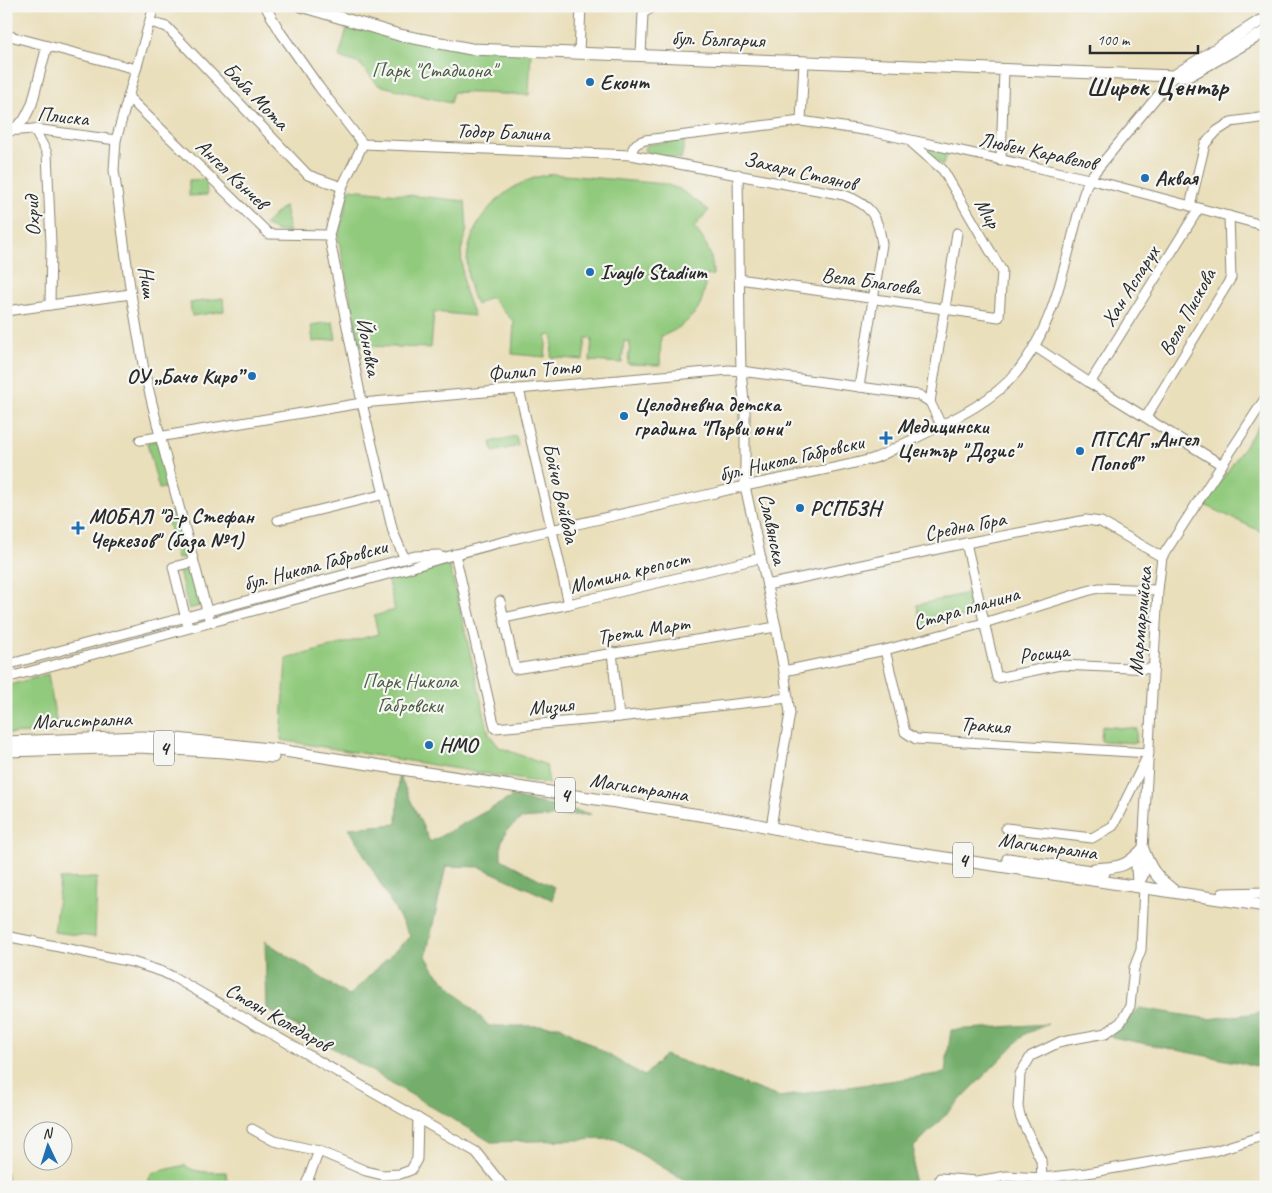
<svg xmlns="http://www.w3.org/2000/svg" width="1272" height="1193" font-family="Caveat,sans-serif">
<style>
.green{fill:#92ca7d;stroke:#5e7a54}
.forest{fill:#75ae6c;stroke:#506c4c}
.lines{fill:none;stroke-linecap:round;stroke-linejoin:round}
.minor-casing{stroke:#8a8573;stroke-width:11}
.major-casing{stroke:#8a8573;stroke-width:13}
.minor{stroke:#fff;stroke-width:9}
.major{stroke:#fff;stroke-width:11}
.poi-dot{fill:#1f6fb2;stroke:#f6f6f2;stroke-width:2}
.labels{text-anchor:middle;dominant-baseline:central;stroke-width:4.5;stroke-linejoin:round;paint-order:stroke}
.shield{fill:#f6f6f2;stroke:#686867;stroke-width:1}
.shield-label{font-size:20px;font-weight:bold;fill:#2b2b2b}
.street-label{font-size:21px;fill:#2b2b2b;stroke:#f6f6f2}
.park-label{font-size:21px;fill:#4a5b44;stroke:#f6f6f2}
.poi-label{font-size:21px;font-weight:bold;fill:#2b2b2b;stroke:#f6f6f2;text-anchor:start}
.district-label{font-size:26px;font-weight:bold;fill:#2b2b2b;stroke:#f6f6f2}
</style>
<rect width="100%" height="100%" fill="#f6f6f2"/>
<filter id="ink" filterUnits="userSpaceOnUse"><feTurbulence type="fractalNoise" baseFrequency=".02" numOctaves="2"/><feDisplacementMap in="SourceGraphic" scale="10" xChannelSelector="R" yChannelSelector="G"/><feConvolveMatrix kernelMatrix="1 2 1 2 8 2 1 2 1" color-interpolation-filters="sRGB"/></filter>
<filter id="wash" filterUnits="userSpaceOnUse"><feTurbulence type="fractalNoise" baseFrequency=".0096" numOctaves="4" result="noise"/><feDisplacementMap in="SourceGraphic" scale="20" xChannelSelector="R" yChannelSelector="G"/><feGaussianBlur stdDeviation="1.12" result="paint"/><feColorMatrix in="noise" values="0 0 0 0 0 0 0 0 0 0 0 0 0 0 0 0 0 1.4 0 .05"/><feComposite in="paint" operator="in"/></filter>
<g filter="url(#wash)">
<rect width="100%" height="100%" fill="#eadfbb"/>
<!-- green -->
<g class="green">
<path d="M349,21l50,14 132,16 -2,44 -76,-3 -3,11 -72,-18 -18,-21 -21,-7z"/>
<path d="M685,140l-4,19 -29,-5 -8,-4 2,-5z"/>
<path d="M924,148l25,4 -7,14z"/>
<path d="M553,174l112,10 14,5 30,21 -15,17c13,15 19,29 19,48l-8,1c0,7 0,14 -2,20 -4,19 -25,35 -42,40l-1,29 -32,-1 2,-22 -6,-1 -2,22 -32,-2 2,-22 -6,-1 -3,22 -32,-3 2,-21 -6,-1 -2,22 -33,-3 2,-32 -24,-25 -14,8c-7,-17 -11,-35 -8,-53 7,-41 45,-74 85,-78z"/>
<path d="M206,179l1,16 -18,1v-16z"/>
<path d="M350,189l115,12 2,28 -6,22 3,38 10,27 -40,-4 -3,36 -71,-2 -22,-110z"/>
<path d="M285,205l4,26h-12l-13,-6z"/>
<path d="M223,298l1,13 -32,5 -2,-13z"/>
<path d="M333,322l3,17 -23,3 -2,-17z"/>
<path d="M1266,414v122l-2,-3 -59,-28z"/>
<path d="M516,436l2,10 -25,6 -2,-10z"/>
<path d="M157,440l12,47 -10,2 -12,-46z"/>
<path d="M175,511l11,46 -9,2 -11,-45z"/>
<path d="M449,562l40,172 10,13 47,18 3,19 -268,-44 5,-81 92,-25 -4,-18 21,-6 -8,-32z"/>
<path d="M190,569l10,37 -11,3 -10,-37z"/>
<path d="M967,593l5,22 -50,12 -5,-22z"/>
<path d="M48,674l10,58 -52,2v-48z"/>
<path d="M1102,726l35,3 -1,14 -35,-2z"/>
<path d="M97,878l-2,59 -41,-5 6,-53z"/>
<path d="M185,1165c9,9 29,7 41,7l2,15h-83l7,-14z"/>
</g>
<!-- forest -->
<g class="forest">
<path d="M399,775l31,67 82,-45 79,17 -70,5 -15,12 -5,13v15l53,28 -1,13 -73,-33 -34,-1 -20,90 8,14 55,56h71l84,50 21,-21 114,42 166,-24 6,-43 97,-6 -23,10 -111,113 -1,40h-217l-81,-48 -124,3 -224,-133 -2,-68 84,55 61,-60 -61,-108 48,-4z"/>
<path d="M1140,1008l69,11 57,-7v56l-159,-32z"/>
</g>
</g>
<g filter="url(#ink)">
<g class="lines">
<!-- minor casing -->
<g class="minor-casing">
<g id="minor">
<path d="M154,6l-38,134 -2,30 17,124 13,76 16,66 50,186"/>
<path d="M265,6l16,27 38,54 44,57 268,11c2,-10 5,-12 14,-15l156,-19 69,10 219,48 177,47"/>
<path d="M150,22l17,5 141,148 34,12"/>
<path d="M6,35l130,34"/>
<path d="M579,53l2,-47"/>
<path d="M641,55l2,-42 12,-7"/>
<path d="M128,97l141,137 60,1"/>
<path d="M801,121l3,-59"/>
<path d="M34,129l13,24 4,91 -1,61"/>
<path d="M6,131l28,-2 82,11"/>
<path d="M11,131l13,-11 8,-16 15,-58"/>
<path d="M363,144l-21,43 -13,48 33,168 31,129 12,27"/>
<path d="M631,155l213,40c27,10 34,21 38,49l-23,143"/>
<path d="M1001,161l3,-92"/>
<path d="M738,174l2,152 1,45 4,40v75l31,141 8,44 6,42 -19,114"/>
<path d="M1190,206l15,-62 12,-13 14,-9 35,-5"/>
<path d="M739,279l260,38 3,-46 -59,-101 -31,-27"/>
<path d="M6,311l125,-17"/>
<path d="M1034,346l56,37 132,82"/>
<path d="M1090,383l109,-175"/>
<path d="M519,389l50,215"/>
<path d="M930,402l27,-169"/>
<path d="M1146,417l85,-139 -2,-62"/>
<path d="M140,440l222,-37 367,-33 12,1 178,24 11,7 11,23"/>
<path d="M278,520l107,-26"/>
<path d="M966,543l31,135 63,-13 93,4"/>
<path d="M455,554l40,174 124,-11 169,-19"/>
<path d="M767,585l199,-42 120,-23 15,2 61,35"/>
<path d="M500,601l15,68 261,-42"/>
<path d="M504,618l65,-14 192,-46"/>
<path d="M187,623l-14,-56 20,-5"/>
<path d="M885,650l20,82 11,7 233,14 -36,73 -21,12 -86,-10"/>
<path d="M612,652l7,65"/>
<path d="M6,665l409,-109 24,-1"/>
<path d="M784,671l101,-21 99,-27 103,-32 12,-3 59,2"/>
<path d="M6,678l397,-108c103,-33 210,-53 316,-78 50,-12 102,-20 153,-33 13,-4 26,-13 38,-18 37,-19 79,-36 106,-68 41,-49 50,-117 67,-177l6,-17 85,-103"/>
<path d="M1131,885c18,-4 14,-22 12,-36l15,-259 4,-33 104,-160"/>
<path d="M1140,886l-3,-3 -1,-16 6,-16"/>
<path d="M6,936l126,26 31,10 12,6 301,174 28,35"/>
<path d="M252,1129l22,12 45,10 47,20 16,4 18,-1 11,-4 6,-11 1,-41"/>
<path d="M6,1173l1,14"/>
<path d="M940,1178l37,3 30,-5 35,2 45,-5 127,-22 52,-16"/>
<path d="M1042,1178l-1,-18 -20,-41 -3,-12 2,-33 11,-18 31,-15 44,-8 15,-11 9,-16 4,-38 7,-18 3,-63"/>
<path d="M305,1187l14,-36"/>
</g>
</g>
<!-- major casing -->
<g class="major-casing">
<g id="major">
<path d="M301,6l98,29 72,14 703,27 16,-1 73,-42"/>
<path d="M1174,76l86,-55"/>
<path d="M6,742l136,-5 35,2 101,11 467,72 80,17 61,10 380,57"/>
<path d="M6,751l133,-4 86,5 48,5"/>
<path d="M1008,859l96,14"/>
<path d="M1094,869c25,-2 31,-1 49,-20 7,20 13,28 30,41"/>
<path d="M1223,894l43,-1"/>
</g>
</g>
<!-- minor -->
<use href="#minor" class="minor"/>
<!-- major -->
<use href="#major" class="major"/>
</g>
</g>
<!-- markers -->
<g class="poi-dot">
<circle cx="590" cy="82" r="5"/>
<circle cx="1145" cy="178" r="5"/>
<circle cx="590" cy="272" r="5"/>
<circle cx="252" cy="376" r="5"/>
<circle cx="624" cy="416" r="5"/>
<path d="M883.5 430.5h5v5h5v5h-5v5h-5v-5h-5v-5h5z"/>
<circle cx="1080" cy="451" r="5"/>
<circle cx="800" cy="508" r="5"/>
<path d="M75.5 520.5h5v5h5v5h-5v5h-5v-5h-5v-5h5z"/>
<circle cx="429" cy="745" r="5"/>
</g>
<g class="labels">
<!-- shield labels -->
<g class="shield">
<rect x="154" y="730.5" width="20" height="35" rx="4"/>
<rect x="555" y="777.5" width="20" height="35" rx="4"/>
<rect x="953" y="842.5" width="20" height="35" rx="4"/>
</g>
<g class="shield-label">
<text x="164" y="748">4</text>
<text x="565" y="795">4</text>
<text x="963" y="860">4</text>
</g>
<!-- street labels -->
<g class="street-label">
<text transform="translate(718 39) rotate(2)">бул. България</text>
<text transform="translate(256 96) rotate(46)">Баба Мота</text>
<text transform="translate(63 116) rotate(6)">Плиска</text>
<text transform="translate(503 132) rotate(2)">Тодор Балина</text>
<text transform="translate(1038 151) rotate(12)">Любен Каравелов</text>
<text transform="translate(800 171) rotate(13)">Захари Стоянов</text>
<text transform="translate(232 174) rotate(44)">Ангел Кънчев</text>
<text transform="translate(988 213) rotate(60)">Мир</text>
<text transform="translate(32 216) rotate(-93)">Охрид</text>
<text transform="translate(871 281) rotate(8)">Вела Благоева</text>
<text transform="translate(148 282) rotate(82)">Ниш</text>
<text transform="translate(1130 286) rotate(-58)">Хан Аспарух</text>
<text transform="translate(1187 312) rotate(-61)">Вела Пискова</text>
<text transform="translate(369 347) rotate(79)">Йоновка</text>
<text transform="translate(534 370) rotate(-5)">Филип Тотю</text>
<text transform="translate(791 458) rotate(-13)">бул. Никола Габровски</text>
<text transform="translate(561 493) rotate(77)">Бойчо Войвода</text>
<text transform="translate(965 526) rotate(-11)">Средна Гора</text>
<text transform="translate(773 529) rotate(78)">Славянска</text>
<text transform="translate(315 565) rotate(-15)">бул. Никола Габровски</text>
<text transform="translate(629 572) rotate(-14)">Момина крепост</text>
<text transform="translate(966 608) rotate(-16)">Стара планина</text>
<text transform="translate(1140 621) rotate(-85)">Мармарлийска</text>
<text transform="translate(643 630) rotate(-9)">Трети Март</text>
<text transform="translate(1044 653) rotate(-7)">Росица</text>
<text transform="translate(551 706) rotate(-5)">Мизия</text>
<text transform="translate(82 720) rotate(-2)">Магистрална</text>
<text transform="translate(985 725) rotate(4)">Тракия</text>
<text transform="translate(639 787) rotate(9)">Магистрална</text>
<text transform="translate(1048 846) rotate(8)">Магистрална</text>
<text transform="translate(278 1017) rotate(30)">Стоян Коледаров</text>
</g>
<!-- park labels -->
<g class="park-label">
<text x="434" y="70">Парк "Стадиона"</text>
<text x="410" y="681">Парк Никола<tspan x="410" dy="24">Габровски</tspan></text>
</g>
<!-- poi labels -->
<g class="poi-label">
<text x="600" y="82">Еконт</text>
<text x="1155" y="178">Аквая</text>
<text x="600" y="272">Ivaylo Stadium</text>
<text x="242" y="376" text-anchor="end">ОУ „Бачо Киро”</text>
<text x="634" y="404">Целодневна детска<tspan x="634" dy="24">градина "Първи юни"</tspan></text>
<text x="897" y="426">Медицински<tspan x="897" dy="24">Център "Дозис"</tspan></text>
<text x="1090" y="439">ПГСАГ „Ангел<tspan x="1090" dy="24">Попов”</tspan></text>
<text x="810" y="508">РСПБЗН</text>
<text x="89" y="516">МОБАЛ "д-р Стефан<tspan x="89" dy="24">Черкезов" (база №1)</tspan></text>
<text x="439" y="745">HMO</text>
</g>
<!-- district labels -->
<g class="district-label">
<text x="1157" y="86">Широк Център</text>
</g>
</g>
<!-- margin -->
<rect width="1272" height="1193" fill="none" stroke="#f6f6f2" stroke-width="25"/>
<!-- north arrow -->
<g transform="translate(48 1146) rotate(356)"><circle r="24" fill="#f6f6f2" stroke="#a5a5a2"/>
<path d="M0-4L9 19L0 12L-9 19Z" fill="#1f6fb2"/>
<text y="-8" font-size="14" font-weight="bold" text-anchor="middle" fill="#2b2b2b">N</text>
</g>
<!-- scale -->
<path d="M1090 45v8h108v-8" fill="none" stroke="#2b2b2b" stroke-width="2.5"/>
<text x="1097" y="45" font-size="15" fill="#2b2b2b" stroke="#f6f6f2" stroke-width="4" paint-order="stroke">100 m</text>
</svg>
